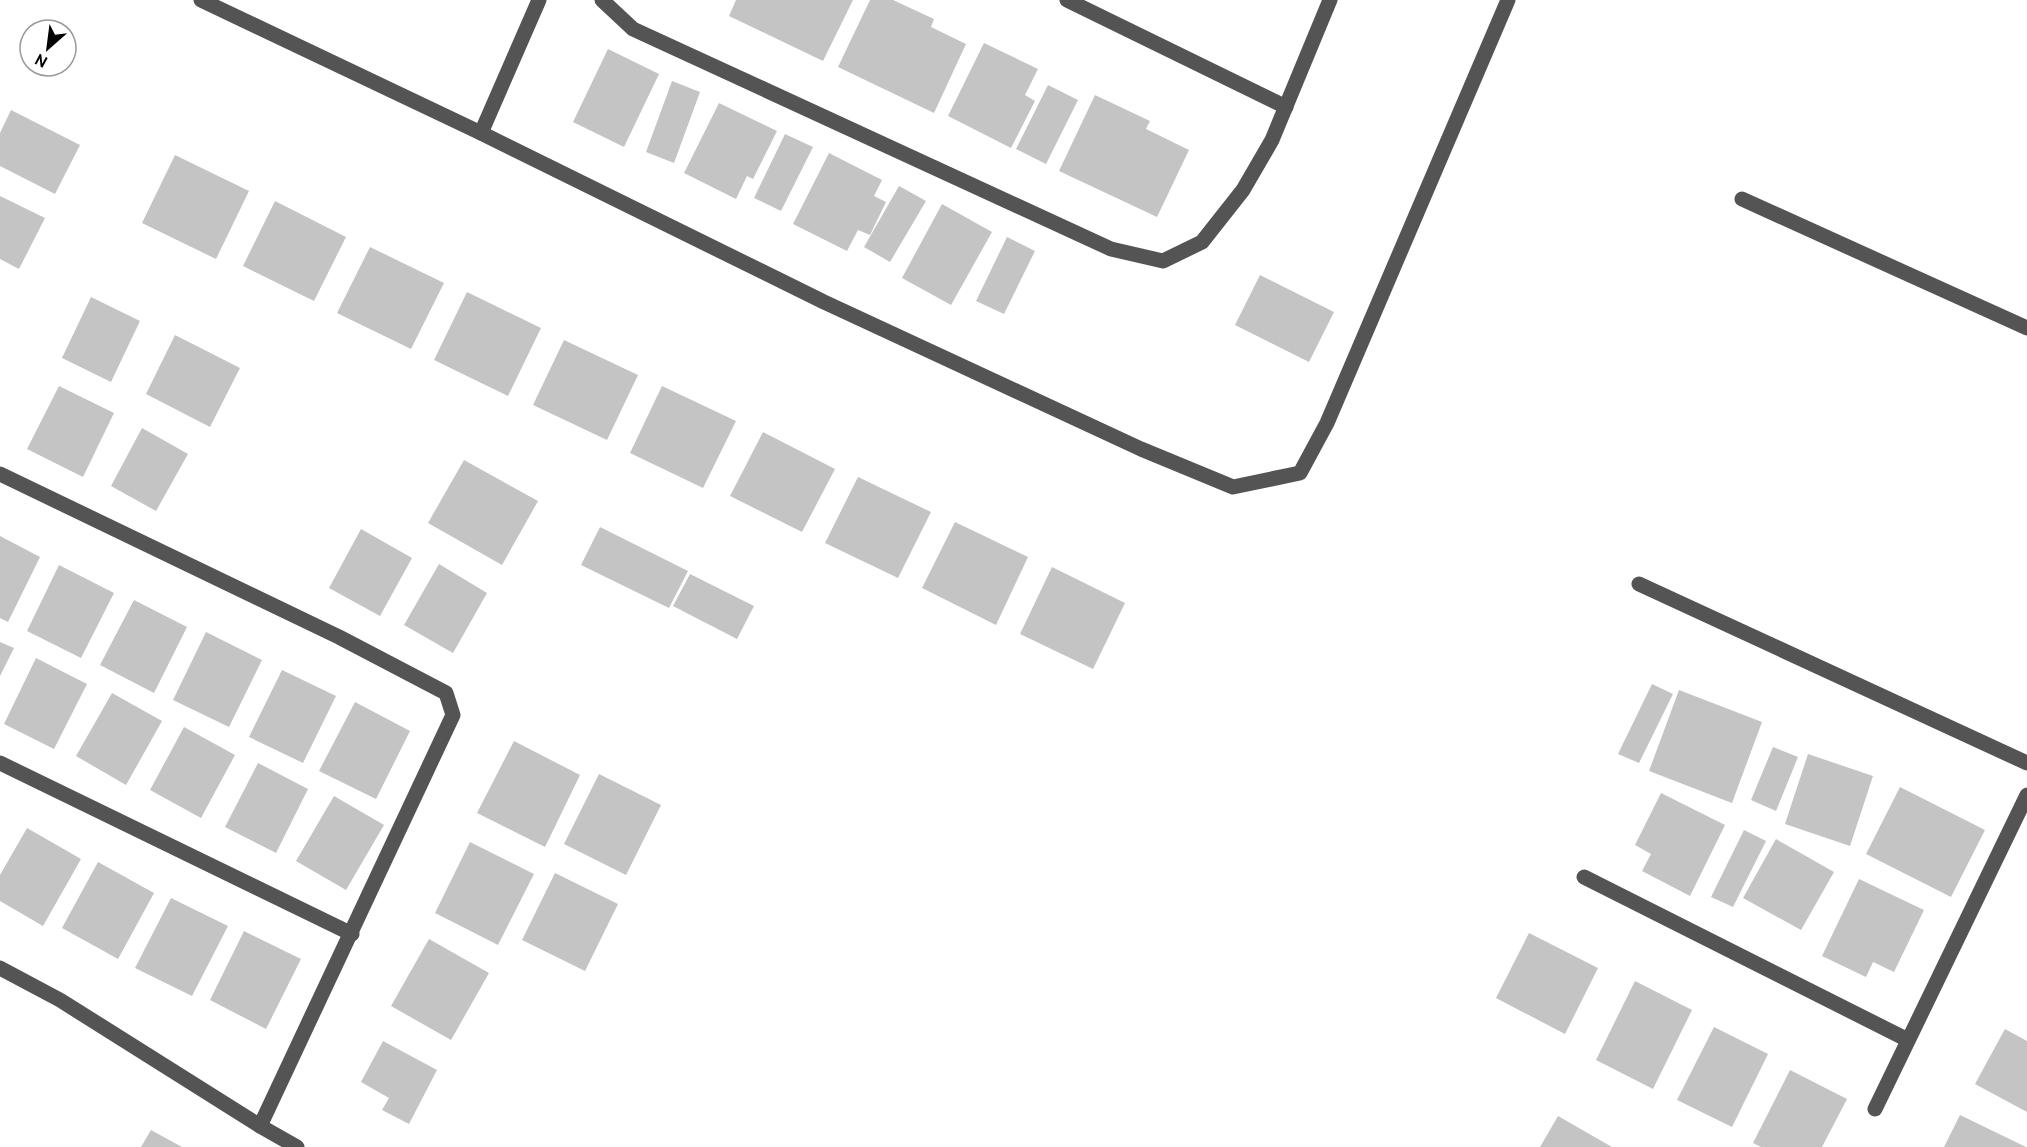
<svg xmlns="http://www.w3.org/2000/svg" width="2027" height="1147" font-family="Cabin,sans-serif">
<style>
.building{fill:#c4c4c4}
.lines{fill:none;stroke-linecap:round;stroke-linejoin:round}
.minor{stroke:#545454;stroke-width:15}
</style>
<rect width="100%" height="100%" fill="#fff"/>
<!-- building -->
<g class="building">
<path d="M736,0h117l-30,61 -94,-45z"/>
<path d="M870,0h23l41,19 -3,8 35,17 -32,69 -96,-46z"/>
<path d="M984,43l54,26 -13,26 10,6 -24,47 -63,-32z"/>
<path d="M608,49l51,25 -35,73 -51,-25z"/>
<path d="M672,81l28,11 -26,71 -28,-11z"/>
<path d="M1048,85l30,15 -32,64 -30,-15z"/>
<path d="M1095,95l55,26 -4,8 43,21 -32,67 -98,-46z"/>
<path d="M719,103l58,28 -24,48 -6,-3 -11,23 -52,-26z"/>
<path d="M11,110l69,35 -25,49 -55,-28v-33z"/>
<path d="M785,134l28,13 -32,64 -27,-13z"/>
<path d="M829,153l53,27 -8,16 12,6 -16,33 -12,-5 -11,21 -54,-27z"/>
<path d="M175,155l74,36 -33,68 -74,-36z"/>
<path d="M899,186l27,15 -36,61 -26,-15z"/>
<path d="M0,196l45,22 -26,51 -19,-10z"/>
<path d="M275,201l71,36 -32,64 -71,-35z"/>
<path d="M942,204l50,28 -41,73 -49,-27z"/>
<path d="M1007,237l28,14 -31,63 -28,-13z"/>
<path d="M370,247l74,36 -33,66 -74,-36z"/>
<path d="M1260,275l74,37 -25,50 -74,-37z"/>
<path d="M467,292l74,36 -33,68 -74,-36z"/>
<path d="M91,297l49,24 -29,61 -49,-24z"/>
<path d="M175,335l65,33 -30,59 -64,-33z"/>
<path d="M564,340l74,35 -31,65 -74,-35z"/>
<path d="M59,386l55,27 -31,64 -56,-28z"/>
<path d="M662,386l74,35 -33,67 -73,-35z"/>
<path d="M142,428l46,26 -32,57 -45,-25z"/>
<path d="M763,432l72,37 -33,63 -72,-36z"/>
<path d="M464,460l74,41 -36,64 -74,-42z"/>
<path d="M858,477l73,35 -33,66 -73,-35z"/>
<path d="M955,522l73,35 -32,68 -74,-37z"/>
<path d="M600,527l88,44 -19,37 -88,-43z"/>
<path d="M361,529l51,29 -32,58 -51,-28z"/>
<path d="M0,536l40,21 -32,65 -8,-4z"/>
<path d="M439,564l48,29 -34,60 -49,-28z"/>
<path d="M59,565l55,28 -33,65 -54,-27z"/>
<path d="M1052,567l73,36 -32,66 -73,-35z"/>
<path d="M690,574l64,32 -17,33 -64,-33z"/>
<path d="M134,600l53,27 -33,66 -54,-28z"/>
<path d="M206,632l56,28 -33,67 -56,-27z"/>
<path d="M0,642l14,6 -14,28z"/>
<path d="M36,658l51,26 -33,65 -50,-25z"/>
<path d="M282,670l54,26 -33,67 -54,-26z"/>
<path d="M1652,684l21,10 -34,69 -21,-9z"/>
<path d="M1679,690l83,32 -30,81 -83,-32z"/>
<path d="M112,693l50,28 -36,64 -50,-29z"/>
<path d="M355,702l55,29 -34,68 -57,-28z"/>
<path d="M184,727l51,28 -34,63 -51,-28z"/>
<path d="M514,741l66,34 -35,72 -68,-34z"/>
<path d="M1773,747l25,10 -22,54 -25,-11z"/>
<path d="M1808,754l65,22 -23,70 -65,-22z"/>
<path d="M258,763l50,26 -32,64 -51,-26z"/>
<path d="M599,774l62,31 -35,70 -62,-31z"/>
<path d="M1900,787l85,43 -34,67 -85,-43z"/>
<path d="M1661,793l64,32 -35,71 -48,-25 9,-17 -16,-9z"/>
<path d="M334,796l50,29 -38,65 -50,-29z"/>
<path d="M27,828l54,31 -38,67 -43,-25v-26z"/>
<path d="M1744,830l22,11 -33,66 -22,-10z"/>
<path d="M1776,839l58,33 -33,58 -58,-32z"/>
<path d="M470,842l64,32 -36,71 -63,-32z"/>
<path d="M98,862l56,31 -36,66 -56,-31z"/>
<path d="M555,873l63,31 -33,67 -63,-31z"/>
<path d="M1859,879l65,31 -30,62 -21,-10 -7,15 -44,-21z"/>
<path d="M171,898l57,28 -36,70 -57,-28z"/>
<path d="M244,931l57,28 -35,70 -56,-29z"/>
<path d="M1529,933l69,35 -33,66 -69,-36z"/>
<path d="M429,939l60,34 -38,67 -60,-34z"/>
<path d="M1635,981l57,29 -39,79 -57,-29z"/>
<path d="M1714,1027l54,27 -36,73 -55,-27z"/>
<path d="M2005,1029l22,12v71l-52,-28z"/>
<path d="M383,1041l54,29 -28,54 -27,-14 7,-12 -28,-16z"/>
<path d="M1790,1070l57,29 -25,48h-61l-8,-4z"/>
<path d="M1960,1115l66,32h-82z"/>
<path d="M1558,1116l54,31h-72z"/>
<path d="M151,1130l31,17h-41z"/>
</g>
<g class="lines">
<!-- minor -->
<g class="minor">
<path d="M201,0l280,133 58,-133"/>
<path d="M602,0l31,29 478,220 52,12 39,-19 41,-52 29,-50 58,-140"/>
<path d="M1067,0l219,107"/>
<path d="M481,133l343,169 317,147 92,38 67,-14 27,-50 181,-423"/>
<path d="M1742,199l285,129"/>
<path d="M0,474l339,163 107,56 7,22 -193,411"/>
<path d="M1639,584l388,179"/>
<path d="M0,763l352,171"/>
<path d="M1584,877l324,163"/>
<path d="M0,968l60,32 200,126 37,21"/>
<path d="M1875,1109l152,-314"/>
</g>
</g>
<!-- north arrow -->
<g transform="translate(48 48) rotate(208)"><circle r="28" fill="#ffffff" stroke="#999999" stroke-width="1.5"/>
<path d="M0-4.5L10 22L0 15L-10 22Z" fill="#000000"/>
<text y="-9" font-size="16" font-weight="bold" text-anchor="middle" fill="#000000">N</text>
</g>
</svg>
